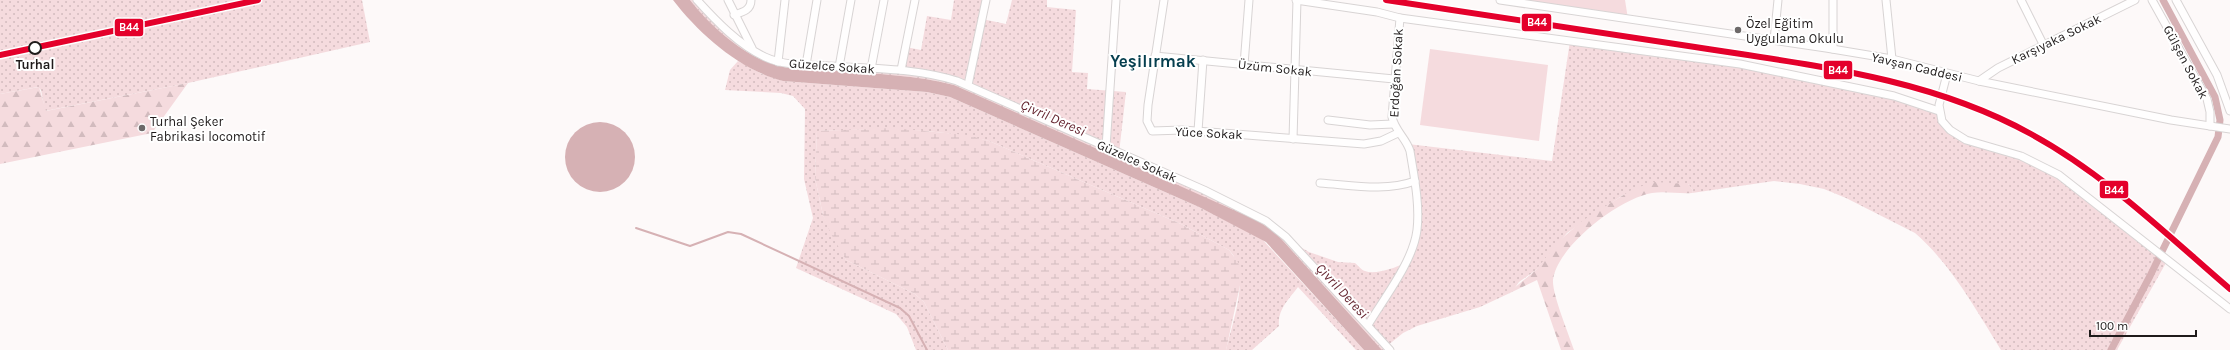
<svg xmlns="http://www.w3.org/2000/svg" width="2230" height="350" font-family="Karla,sans-serif">
<style>
.grass{fill:url(#grass-dots)}
.forest{fill:url(#forest-firs)}
.wetland{fill:url(#wetland-marsh)}
.green{fill:#f5dbde}
.water{fill:#d6b1b4}
.lines{fill:none;stroke-linecap:round;stroke-linejoin:round}
.stream{stroke:#d6b1b4;stroke-width:2}
.canal{stroke:#d6b1b4;stroke-width:7}
.minor-casing{stroke:#d8d4d4;stroke-width:9}
.minor{stroke:#fffefe;stroke-width:7}
.rail-1-casing{stroke:#fff;stroke-width:9}
.rail-1{stroke:#e4002b;stroke-width:6}
.poi-dot{fill:#6d6969;stroke:#fff;stroke-width:1.5}
.stop-dot{fill:#fff;stroke:#1f1b1b;stroke-width:2}
.labels{text-anchor:middle;dominant-baseline:central;stroke-width:4;stroke-linejoin:round;paint-order:stroke}
.poi-label{font-size:13px;fill:#1f1b1b;stroke:#fff;text-anchor:start}
.street-label{font-size:13px;fill:#1f1b1b;stroke:#fff}
.stop-label{font-size:13px;font-weight:bold;fill:#1f1b1b;stroke:#fff}
.water-label{font-size:14px;font-style:italic;fill:#64242f;stroke:#fff}
.district-label{font-size:17px;font-weight:bold;fill:#053e4e;stroke:#fff}
.line-badge{stroke:#fff;stroke-width:1.5}
.badge-label{font-size:11px;text-anchor:middle;font-weight:bold;fill:#fff}
</style>
<defs>
<pattern id="grass-dots" width="8" height="8" patternUnits="userSpaceOnUse"><rect width="8" height="8" fill="#f5dbde"/><path d="M2 2h.1M6 6h.1" fill="none" stroke="#d2bbbe" stroke-width="1.8" stroke-linecap="round"/></pattern>
<pattern id="forest-firs" width="22" height="20" patternUnits="userSpaceOnUse"><rect width="22" height="20" fill="#f5dbde"/><path d="M5 1l3.5 6h-7zM16 11l3.5 6h-7z" fill="#d2bbbe"/></pattern>
<pattern id="wetland-marsh" width="20" height="14" patternUnits="userSpaceOnUse"><rect width="20" height="14" fill="#f5dbde"/><path d="M1 5h8M5 5V1M11 12h8M15 12V8" fill="none" stroke="#d2bbbe"/></pattern>
</defs>
<rect width="100%" height="100%" fill="#fdf9f9"/>
<!-- grass -->
<g class="grass">
<path d="M0,0h362l8,42 -182,41 -143,28 -4,-21 -3,-3 -38,7z"/>
<path d="M690,0h7l53,49 28,13 123,8 5,-23 15,3 6,-34 24,4 3,-20h32l-4,19 24,5 6,-24h35v7l29,3 -4,62 16,1 -1,16 39,3 -7,61 139,63 32,25 19,11 29,10 17,1c4,3 6,7 10,8 10,4 30,-3 40,-8l12,-33 -9,-86 144,17 18,-120 214,30 155,40 11,19 95,37 122,94 -50,89h-116c-24,-39 -51,-87 -86,-117l-69,-35 -22,-9 -24,-5 -26,-3 -82,12 1,-3 -5,-6h-6l-59,11 -56,38 -31,37 -17,12 -7,10 -32,15 -63,19 -14,7 -16,13 3,4h-8l-107,-118 -321,-147c-37,-10 -79,-11 -117,-14 -20,-1 -39,0 -58,-5 -34,-9 -68,-39 -89,-66z"/>
<path d="M738,61l24,13 21,7 144,11 23,5 249,110 62,31 103,112h-8l-58,-63c-9,12 -21,23 -19,39l-27,24h-26c6,-27 26,-77 3,-100l-48,-26 -192,-83c-58,-14 -113,-12 -172,-10l-2,47 8,37 23,45 69,34 9,8 24,48h-32l-9,-23 -11,-13 -100,-46 17,-50 -9,-39 1,-70 -12,-13 -12,-3 -56,-3 5,-20z"/>
</g>
<!-- forest -->
<g class="forest">
<path d="M188,83l-36,50 -152,31v-70l39,-7 7,24z"/>
<path d="M1654,182l34,2 5,6 -1,3c-13,1 -27,-2 -40,0 -32,5 -95,53 -99,87 -1,14 16,55 21,70h-13l-24,-70 -25,12 1,-3 23,-19 23,-29 23,-20 51,-32z"/>
</g>
<!-- wetland -->
<path class="wetland" d="M893,128l74,7 22,6 192,83 48,26 9,12 4,14 -16,74h-278l-24,-48 -9,-8 -69,-34 -15,-26 -8,-19 -8,-37 2,-47z"/>
<!-- green -->
<g class="green">
<path d="M1500,0h125l3,19z"/>
<path d="M1430,49l118,16 -9,76 -119,-16z"/>
</g>
<!-- water -->
<g class="water">
<path d="M673,0h17c21,27 55,57 89,66 19,5 38,4 58,5 38,3 80,4 117,14l302,135 19,12 107,118h-18l-98,-108 -67,-35 -249,-110 -23,-5 -144,-11c-43,-11 -83,-46 -110,-81z"/>
<circle cx="600" cy="157" r="35"/>
</g>
<g class="lines">
<!-- stream -->
<path class="stream" d="M636,228l54,18 38,-14 13,2 159,74 9,8 18,34"/>
<!-- canal -->
<path class="canal" d="M2111,350l39,-74 68,-139 2,-17 -5,-23 -52,-97"/>
<!-- minor casing -->
<g class="minor-casing">
<g id="minor">
<path d="M697,0c19,21 42,45 68,57 19,9 44,8 65,9 43,3 86,2 127,15l247,109 62,31 20,16 104,113"/>
<path d="M728,0l24,48"/>
<path d="M1164,0l-16,105 -1,16 5,10 31,-1 181,14 17,-3 17,-8"/>
<path d="M1296,0l81,12 23,6 340,46 154,32 45,15"/>
<path d="M1500,0l326,48 66,11 87,22 192,39 59,9"/>
<path d="M1886,0l6,59"/>
<path d="M2021,0l23,46"/>
<path d="M2152,0l55,99 3,13v14"/>
<path d="M2176,0l41,75 13,36"/>
<path d="M734,15c9,-3 17,-5 17,-15"/>
<path d="M1774,40l4,-40"/>
<path d="M1833,49v-49"/>
<path d="M1155,56l239,23"/>
<path d="M778,62l7,-62"/>
<path d="M806,65l11,-65"/>
<path d="M1244,65l5,-65"/>
<path d="M839,67l12,-67"/>
<path d="M871,69l13,-69"/>
<path d="M901,70l14,-70"/>
<path d="M1947,74l-8,31 3,16 8,9 16,10 55,16 38,19 171,134"/>
<path d="M1979,81l19,-13 137,-68"/>
<path d="M968,85l18,-85"/>
<path d="M1328,120l42,5 23,-1"/>
<path d="M1198,131l5,-71"/>
<path d="M1293,139l4,-139"/>
<path d="M1106,147l10,-147"/>
<path d="M1320,183c31,2 65,9 95,-2"/>
<path d="M1368,325c16,-27 45,-63 49,-95 3,-26 -3,-54 -7,-79 -4,-13 -15,-20 -18,-34l8,-99"/>
</g>
</g>
<!-- minor -->
<use href="#minor" class="minor"/>
<!-- rail-1 casing -->
<g class="rail-1-casing">
<g id="rail-1">
<path d="M1386,0c103,15 206,31 309,47 114,18 233,30 336,87 74,40 136,101 199,155"/>
<path d="M0,55l258,-55"/>
</g>
</g>
<!-- rail-1 -->
<use href="#rail-1" class="rail-1"/>
</g>
<!-- markers -->
<g class="poi-dot">
<circle cx="1738" cy="30" r="4"/>
<circle cx="142" cy="128" r="4"/>
</g>
<circle class="stop-dot" cx="35" cy="48" r="6"/>
<g class="labels">
<!-- poi labels -->
<g class="poi-label">
<text x="1746" y="23">Özel Eğitim<tspan x="1746" dy="15">Uygulama Okulu</tspan></text>
<text x="150" y="121">Turhal Şeker<tspan x="150" dy="15">Fabrikasi locomotif</tspan></text>
</g>
<!-- street labels -->
<g class="street-label">
<text transform="translate(2056 39) rotate(-26)">Karşıyaka Sokak</text>
<text transform="translate(2186 62) rotate(62)">Gülşen Sokak</text>
<text transform="translate(832 66) rotate(4)">Güzelce Sokak</text>
<text transform="translate(1917 67) rotate(13)">Yavşan Caddesi</text>
<text transform="translate(1275 68) rotate(6)">Üzüm Sokak</text>
<text transform="translate(1396 73) rotate(-87)">Erdoğan Sokak</text>
<text transform="translate(1209 133) rotate(3)">Yüce Sokak</text>
<text transform="translate(1137 161) rotate(24)">Güzelce Sokak</text>
</g>
<!-- stop labels -->
<g class="stop-label">
<text x="35" y="64">Turhal</text>
</g>
<!-- water labels -->
<g class="water-label">
<text transform="translate(1053 118) rotate(24)">Çivril Deresi</text>
<text transform="translate(1342 291) rotate(47)">Çivril Deresi</text>
</g>
<!-- district labels -->
<g class="district-label">
<text x="1153" y="61">Yeşilırmak</text>
</g>
</g>
<g class="line-badge">
<rect x="1521" y="13" width="31" height="19" rx="4" fill="#e4002b"/>
<rect x="114" y="18" width="30" height="19" rx="4" fill="#e4002b"/>
<rect x="1823" y="60" width="30" height="20" rx="4" fill="#e4002b"/>
<rect x="2099" y="180" width="30" height="19" rx="4" fill="#e4002b"/>
</g>
<g class="badge-label">
<text x="1537" y="26">B44</text>
<text x="129" y="31">B44</text>
<text x="1838" y="74">B44</text>
<text x="2114" y="194">B44</text>
</g>
<!-- scale -->
<path d="M2090 330v6h106v-6" fill="none" stroke="#1f1b1b" stroke-width="2"/>
<text x="2096" y="330" font-size="12" fill="#1f1b1b" stroke="#ffffff" stroke-width="3" paint-order="stroke">100 m</text>
</svg>
